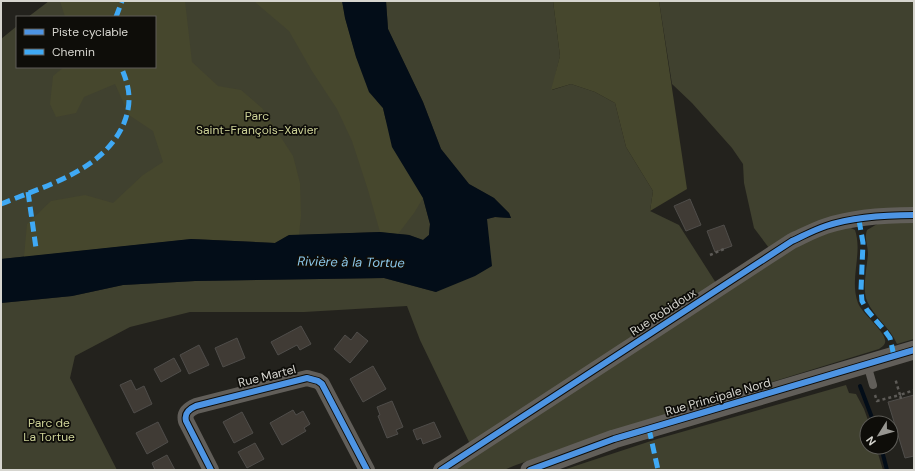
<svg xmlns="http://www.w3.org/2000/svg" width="915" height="471" font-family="'DM Sans',sans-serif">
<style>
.green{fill:#40412f}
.forest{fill:#46472d}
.water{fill:#030d18}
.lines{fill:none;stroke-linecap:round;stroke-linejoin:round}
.stream{stroke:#030d18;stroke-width:4}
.building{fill:#403b35;stroke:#4f4d4a}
.path{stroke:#5d5b57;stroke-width:2.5;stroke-dasharray:3 3;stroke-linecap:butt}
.service{stroke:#615e59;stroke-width:8}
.minor{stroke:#615e59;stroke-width:16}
.tertiary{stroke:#615e59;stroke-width:19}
.quiet{stroke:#3fa9f5;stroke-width:5;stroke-dasharray:10 5;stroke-linecap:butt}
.cycleway-casing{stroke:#0e0d09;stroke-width:8}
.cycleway{stroke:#4d94e3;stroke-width:6}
.labels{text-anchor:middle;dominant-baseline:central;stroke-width:3.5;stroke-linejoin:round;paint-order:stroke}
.park-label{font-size:12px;fill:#ced398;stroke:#0e0d09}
.street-label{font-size:12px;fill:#d6d5cf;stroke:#0e0d09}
.water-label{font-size:13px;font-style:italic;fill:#8cc7e9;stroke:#0e0d09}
</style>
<rect width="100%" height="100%" fill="#23221d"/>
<!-- green -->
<g class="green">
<path d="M49,1h293l3,17 11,39 67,141 7,26 -1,11 -6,5 -14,-5 -29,-3 -189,7 -190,20v-220l16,-13v41h138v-50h-127z"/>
<path d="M386,1h167l7,55 -8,34 19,-6 24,8 20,11 11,44 27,44 -3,20 29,14 37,58 -246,161 -50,-104 -13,-34 -103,6h-114l-60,15 -55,29 -5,22 47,92h-116v-167l71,-7 51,-11 72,-4 189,-3 52,14 51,-73 8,-2 16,1 -2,-5 -15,-15 -25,-14 -28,-35 -18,-47 -35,-73z"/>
<path d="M659,1h255v209l-145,38 -15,-20 -10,-45 -1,-19 -11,-16 -40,-45 -20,-19z"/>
<path d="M914,221v118l-17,5c-7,-17 -23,-27 -30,-43 -5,-12 0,-34 1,-47 0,-8 -4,-16 -1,-24l12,-7z"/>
<path d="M847,226l8,4c8,24 -6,49 3,73 4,11 30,30 27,40 -1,3 -4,4 -6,6l-247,76 -116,40 -12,5h-51l351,-228z"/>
<path d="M846,385l3,8 7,1 8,15 5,14h-2v24h9l7,23h-320l94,-31z"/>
</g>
<!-- forest -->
<g class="forest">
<path d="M60,1h125l7,61 26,24 23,4 21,18 31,48 7,27 1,33 -2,19h-10l-14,8 -84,-4 -167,18 3,-33 24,-23 34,-6 28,8 30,-28 20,-13 -10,-31 -24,-16 -14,-31 -31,13 -8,16 -20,4 -6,-13 3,-28 11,-9h91v-50h-90z"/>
<path d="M255,1h87l3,17 11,39 13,35 14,16 9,39 31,51 -9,15 -16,21 -18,-2 -12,-42 -16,-49 -15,-32 -25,-38 -23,-40 -33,-28z"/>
<path d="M553,1h106l28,188 -37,22 3,-20 -27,-44 -11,-44 -20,-11 -24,-8 -20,6 9,-34z"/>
</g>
<!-- water -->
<path class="water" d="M342,1h44l2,28 35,73 18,47 28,35 25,14 15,15 2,5 -16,-1 -8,2 5,47 -17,10 -39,16 -52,-14 -189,3 -72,4 -51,11 -71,7v-44l190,-20 84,4 14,-8 91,-3 29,3 14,5 6,-5 1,-11 -7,-26 -31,-51 -9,-39 -14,-16 -13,-35 -11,-39z"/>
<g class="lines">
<!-- stream -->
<g class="stream">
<path d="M860,386l14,37"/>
<path d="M881,447l6,23"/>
</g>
</g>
<!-- building -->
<g class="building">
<path d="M690,199l11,26 -15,6 -12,-25z"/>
<path d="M724,225l8,21 -17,6 -8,-21z"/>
<path d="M301,326l10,18 -11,6 -3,-5 -19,10 -7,-13z"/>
<path d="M357,332l11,9 -18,22 -16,-14 11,-14 6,5z"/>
<path d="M237,338l8,20 -22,9 -8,-19z"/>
<path d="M199,345l10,20 -20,9 -9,-19z"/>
<path d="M174,358l7,13 -20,11 -7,-13z"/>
<path d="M373,366l13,23 -23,13 -13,-23z"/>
<path d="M131,380l5,10 8,-4 8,18 -18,9 -14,-28z"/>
<path d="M914,395v61l-9,2 -17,-56z"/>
<path d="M392,401l11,26 -7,3 2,4 -11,4 -9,-22 2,-1 -3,-8z"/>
<path d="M293,410l3,5 7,-4 7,13 -6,4 2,3 -24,14 -12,-22z"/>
<path d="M242,412l11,21 -19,10 -11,-21z"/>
<path d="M158,422l10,20 -21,12 -11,-21z"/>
<path d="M434,422l7,15 -18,7 -2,-6 -4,2 -4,-10z"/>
<path d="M255,443l9,16 -17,9 -9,-16z"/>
<path d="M167,455l8,15h-20l-3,-7z"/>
</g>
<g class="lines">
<!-- path -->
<g class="path">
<path d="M710,255l14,-6"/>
<path d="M875,395l2,6 23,-6 -5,-17"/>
<path d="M901,399l-1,-4 14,-5"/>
</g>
<!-- service -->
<path class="service" d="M867,364l6,21"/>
<!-- minor -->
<g class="minor">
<path d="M211,470l-25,-49c-2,-8 3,-12 10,-15l111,-28 11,3 4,3 45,86"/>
<path d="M441,470l351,-229c11,-5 22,-11 34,-15 27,-9 59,-11 88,-11"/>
</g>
<!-- tertiary -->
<path class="tertiary" d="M530,470l84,-31 300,-89"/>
<!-- quiet -->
<g class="quiet">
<path d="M116,17l6,-16"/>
<path d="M28,192l8,56"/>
<path d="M1,204c43,-18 103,-33 123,-81 8,-20 6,-36 -3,-56"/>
<path d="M859,220l4,23 -2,47 1,11 5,9 18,21 5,7 4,18"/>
<path d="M649,429l9,41"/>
</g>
<!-- cycleway casing -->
<g class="cycleway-casing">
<g id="cycleway">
<path d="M211,470l-25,-49c-2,-8 3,-12 10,-15l111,-28 11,3 4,3 45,86"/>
<path d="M441,470l351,-229c11,-5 22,-11 34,-15 27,-9 59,-11 88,-11"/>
<path d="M530,470l84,-31 300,-89"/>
</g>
</g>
<!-- cycleway -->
<use href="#cycleway" class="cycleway"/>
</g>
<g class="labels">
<!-- park labels -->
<g class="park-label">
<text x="257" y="116">Parc<tspan x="257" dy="14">Saint-François-Xavier</tspan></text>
<text x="49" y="423">Parc de<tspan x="49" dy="14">La Tortue</tspan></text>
</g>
<!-- street labels -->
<g class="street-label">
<text transform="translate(663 312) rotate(-33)">Rue Robidoux</text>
<text transform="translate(267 376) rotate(-14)">Rue Martel</text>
<text transform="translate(718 397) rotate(-16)">Rue Principale Nord</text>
</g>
<!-- water labels -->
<g class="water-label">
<text transform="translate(351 262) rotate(1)">Rivière à la Tortue</text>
</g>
</g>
<!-- border -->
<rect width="915" height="471" fill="none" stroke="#d6d5cf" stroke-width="4"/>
<!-- legend -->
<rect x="16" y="16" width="140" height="52" fill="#0e0d09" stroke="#5e5d58"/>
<rect x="24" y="29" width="20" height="6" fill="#4d94e3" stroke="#5e5d58"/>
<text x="52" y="36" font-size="12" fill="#d6d5cf">Piste cyclable</text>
<rect x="24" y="49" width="20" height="6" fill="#3fa9f5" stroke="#5e5d58"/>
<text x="52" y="56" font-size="12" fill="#d6d5cf">Chemin</text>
<!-- north arrow -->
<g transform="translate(879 435) rotate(233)"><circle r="19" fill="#0e0d09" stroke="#5e5d58"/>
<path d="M0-3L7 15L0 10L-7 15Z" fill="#979691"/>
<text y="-6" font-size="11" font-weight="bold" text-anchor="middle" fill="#d6d5cf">N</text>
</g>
</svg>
